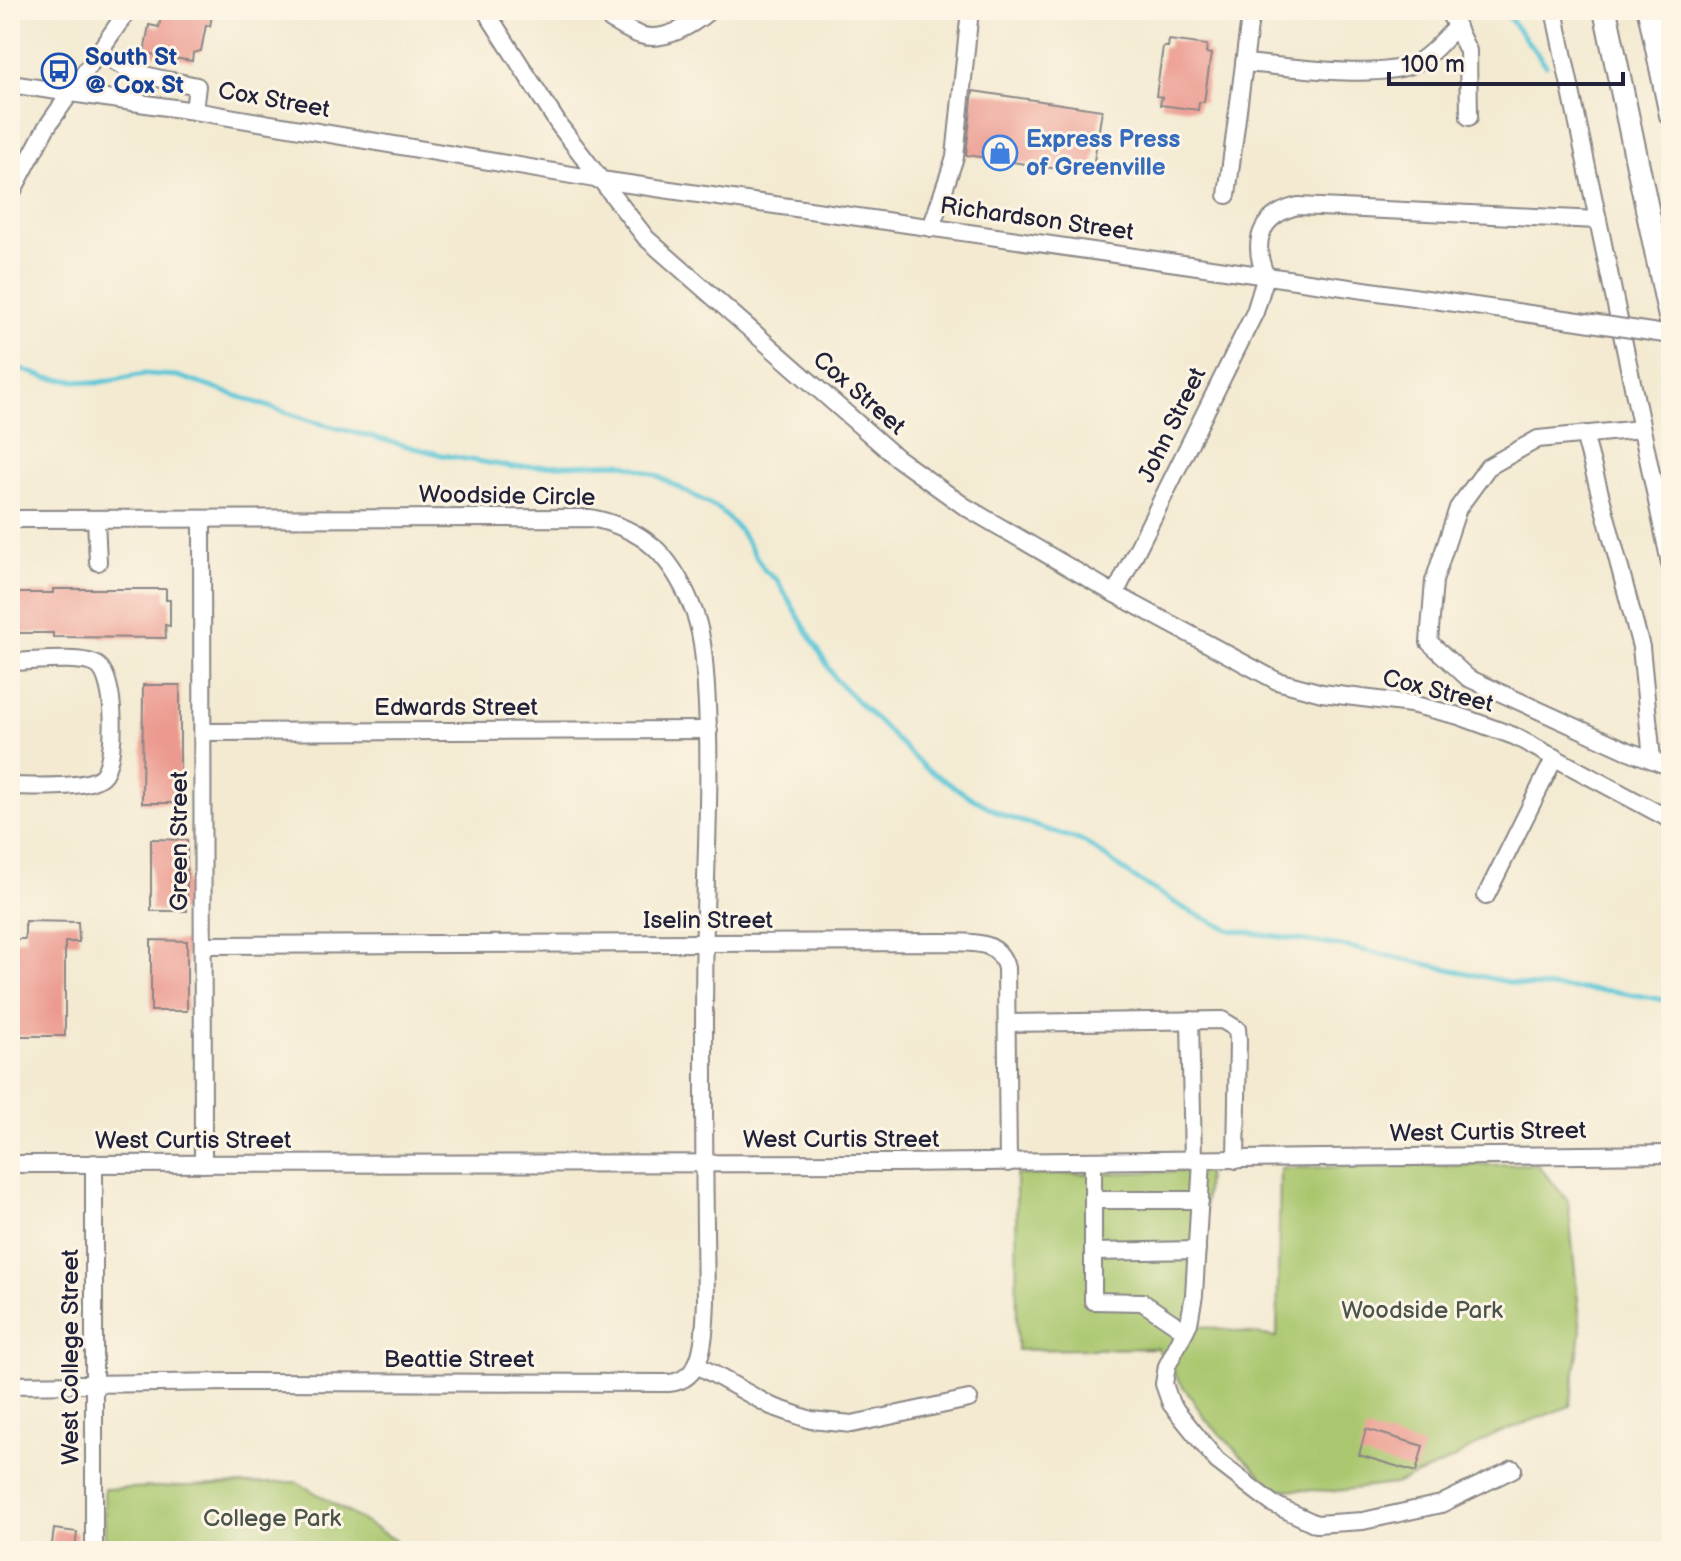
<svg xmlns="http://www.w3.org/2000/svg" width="1681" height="1561" font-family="'Balsamiq Sans',sans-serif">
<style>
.green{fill:#aac76f;stroke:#667455;stroke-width:2}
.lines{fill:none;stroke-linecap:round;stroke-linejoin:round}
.stream{stroke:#5cc6d7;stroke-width:5}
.building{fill:#ec9a8f}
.minor-casing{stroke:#8a8686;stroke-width:20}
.highway-casing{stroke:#8a8686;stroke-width:26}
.minor{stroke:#fff;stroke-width:16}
.highway{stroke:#fff;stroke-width:22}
.minor-bridge-casing{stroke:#8a8686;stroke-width:20;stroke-linecap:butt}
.minor-bridge{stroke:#fff;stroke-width:16}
.labels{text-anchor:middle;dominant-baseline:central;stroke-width:6;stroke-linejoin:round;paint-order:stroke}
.transit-label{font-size:24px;font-weight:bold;fill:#164399;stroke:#fcf5e5;text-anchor:start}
.street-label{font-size:24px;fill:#22223b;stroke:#fcf5e5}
.shop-label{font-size:24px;font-weight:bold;fill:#366cbe;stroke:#fcf5e5;text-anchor:start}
.park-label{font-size:24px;fill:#4b544b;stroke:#fcf5e5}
</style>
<rect width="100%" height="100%" fill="#fcf5e5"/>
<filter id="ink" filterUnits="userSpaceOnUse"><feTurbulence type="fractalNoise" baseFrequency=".0125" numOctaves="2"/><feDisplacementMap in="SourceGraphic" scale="16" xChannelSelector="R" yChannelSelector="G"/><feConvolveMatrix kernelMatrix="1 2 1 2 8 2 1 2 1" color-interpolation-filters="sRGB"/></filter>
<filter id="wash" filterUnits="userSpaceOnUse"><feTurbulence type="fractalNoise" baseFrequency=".006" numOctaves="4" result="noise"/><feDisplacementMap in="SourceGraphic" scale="32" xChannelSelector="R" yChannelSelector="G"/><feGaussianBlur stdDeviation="1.8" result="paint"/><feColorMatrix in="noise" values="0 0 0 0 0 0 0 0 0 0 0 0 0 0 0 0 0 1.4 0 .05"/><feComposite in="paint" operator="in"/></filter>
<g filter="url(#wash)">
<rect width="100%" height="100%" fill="#f3ead1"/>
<!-- green -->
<g class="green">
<path d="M1537,1164l31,37 13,131 -11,74 -76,29 -50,29 -49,20 -59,7 -61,-2 -68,-68 -50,-73 -140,2 -1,-175 191,-4 -8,155 78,11 3,-169z"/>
<path d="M297,1482l98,58 3,11h-293l-1,-62z"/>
</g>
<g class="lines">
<!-- stream -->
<g class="stream">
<path d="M1503,10l43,55"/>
<path d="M10,365l37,13 49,5 48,-9 34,2 136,46 128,33 70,12 109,-4 35,12 64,35 20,21 25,40 12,9 59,100 88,87 46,30 35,19 80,26 48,35 54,33 43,20 118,17 178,39 86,5 59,10"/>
</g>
</g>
<g id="blocks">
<!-- building -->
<g class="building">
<path d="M162,10h51l-3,16 -4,-1 -5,26 -8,2 -1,8 -48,-8 5,-28 10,2z"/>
<path d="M1169,40l38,5 -1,8 5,1 -7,48h-5l-1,8 -38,-5 2,-8 -6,-1 7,-49h5z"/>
<path d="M973,91l129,19 -10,64 -126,-19z"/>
<path d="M53,589h113v11h4v26l-5,-1 1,13 -113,-1v-4h-43v-40h43z"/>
<path d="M143,685h37v118h-38z"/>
<path d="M151,839l36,1v71h-36z"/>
<path d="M25,921l53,1 1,20h-14v94h-55v-97h15z"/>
<path d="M151,940l36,1v70h-36z"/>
<path d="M1366,1429l57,17 -7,26 -57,-17z"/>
<path d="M54,1529l23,3 -2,19h-24z"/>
</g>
</g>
</g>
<g filter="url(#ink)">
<use href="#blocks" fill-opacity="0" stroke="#8a8686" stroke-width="2"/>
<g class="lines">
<!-- minor casing -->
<g class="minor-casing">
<g id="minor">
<path d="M485,10l74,115 42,55 971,140"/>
<path d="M609,10l2,10c9,5 19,12 29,15 23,8 53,-10 70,-25"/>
<path d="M1448,10l20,41 1,66"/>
<path d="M1554,10l117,558"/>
<path d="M99,51c36,27 56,26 98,35l-3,25"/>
<path d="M1244,63c43,3 134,18 172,0 15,-7 29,-25 41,-37"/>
<path d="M10,84l184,27 407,69 45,58 251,220 67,48 151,88 162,87 45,12 89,11 48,12 55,20 157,84"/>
<path d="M1227,195l24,-185"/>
<path d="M10,196l36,-68 82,-118"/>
<path d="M931,228l24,-71 15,-147"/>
<path d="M1641,429l-103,10 -50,28 -30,41 -24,73 -5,61 39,36 158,72 45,17"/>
<path d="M1584,434l57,213 11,112"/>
<path d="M10,519l581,-1c53,11 79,36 100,86 12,27 13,55 15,83 5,75 1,151 -1,226 -2,129 -1,259 1,389 -2,29 1,78 -37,81l-436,-1 -223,3"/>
<path d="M96,519l2,43"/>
<path d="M202,519l1,645"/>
<path d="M1115,594l140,-282 11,-36c-15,-34 -6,-61 32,-70l300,14"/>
<path d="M10,662c20,0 70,-7 87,3 20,12 20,97 5,111 -15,14 -71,10 -92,10"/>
<path d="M203,732l506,-2"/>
<path d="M1486,896l69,-139"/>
<path d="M203,945l741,-3c25,1 55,-4 62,26l2,195"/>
<path d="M1190,1020l3,140"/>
<path d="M1007,1023l215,-3 15,9 1,11 -2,120"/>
<path d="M1202,1160l-8,135 -5,28 -22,43 -3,18 7,20 46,57 56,43 43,20 47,-3 78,-17 72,-35"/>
<path d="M1093,1162v139l49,1 43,29"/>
<path d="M10,1164l886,-1 775,-9"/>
<path d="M1093,1200h107"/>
<path d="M1093,1252l104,-2"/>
<path d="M697,1365l74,41 40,14 41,4 117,-25"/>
<path d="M94,1551v-388"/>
</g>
</g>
<!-- highway casing -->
<g class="highway-casing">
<g id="highway">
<path d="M1605,10l66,312"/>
<path d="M1649,10l22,105"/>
</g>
</g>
<!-- minor -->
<use href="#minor" class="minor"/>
<!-- highway -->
<use href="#highway" class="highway"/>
<!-- minor-bridge casing -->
<g class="minor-bridge-casing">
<path id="minor-bridge" d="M1572,320l99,15"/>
</g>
<!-- minor-bridge -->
<use href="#minor-bridge" class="minor-bridge"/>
</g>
</g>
<!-- icons -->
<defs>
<g id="bus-ring" transform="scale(1.8)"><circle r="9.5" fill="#fcf5e5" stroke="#1a4fb4" stroke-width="1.5"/><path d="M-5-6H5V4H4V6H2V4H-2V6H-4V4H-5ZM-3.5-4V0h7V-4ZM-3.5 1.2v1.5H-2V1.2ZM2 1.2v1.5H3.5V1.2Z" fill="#1a4fb4"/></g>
<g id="shop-ring" transform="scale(1.8)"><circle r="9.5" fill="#fcf5e5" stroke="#3f7fe0" stroke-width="1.5"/><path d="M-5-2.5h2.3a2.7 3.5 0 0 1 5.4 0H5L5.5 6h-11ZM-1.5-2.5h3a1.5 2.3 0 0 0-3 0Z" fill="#3f7fe0"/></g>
</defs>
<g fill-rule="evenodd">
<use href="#bus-ring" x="59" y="71"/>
<use href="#shop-ring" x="1000" y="153"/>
</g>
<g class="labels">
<!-- transit labels -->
<g class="transit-label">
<text x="85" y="57">South St<tspan x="85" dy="28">@ Cox St</tspan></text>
</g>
<!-- street labels -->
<g class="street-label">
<text transform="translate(274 100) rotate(10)">Cox Street</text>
<text transform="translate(1037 219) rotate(8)">Richardson Street</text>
<text transform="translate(859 393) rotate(41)">Cox Street</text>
<text transform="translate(1172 425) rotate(-64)">John Street</text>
<text transform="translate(507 496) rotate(1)">Woodside Circle</text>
<text transform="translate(1438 691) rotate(14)">Cox Street</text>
<text x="456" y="707">Edwards Street</text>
<text transform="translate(179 841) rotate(-90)">Green Street</text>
<text x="708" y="920">Iselin Street</text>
<text transform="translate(1488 1132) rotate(-1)">West Curtis Street</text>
<text x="841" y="1139">West Curtis Street</text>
<text x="193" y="1140">West Curtis Street</text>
<text transform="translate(70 1357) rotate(-90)">West College Street</text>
<text x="459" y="1359">Beattie Street</text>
</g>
<!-- shop labels -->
<g class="shop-label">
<text x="1026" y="139">Express Press<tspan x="1026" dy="28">of Greenville</tspan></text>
</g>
<!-- park labels -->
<g class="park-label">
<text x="1422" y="1310">Woodside Park</text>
<text x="272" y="1518">College Park</text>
</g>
</g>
<!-- margin -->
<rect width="1681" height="1561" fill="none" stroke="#fcf5e5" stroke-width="40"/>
<!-- scale -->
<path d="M1389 72v12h234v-12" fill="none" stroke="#22223b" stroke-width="4"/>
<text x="1401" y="72" font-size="24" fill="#22223b" stroke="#fcf5e5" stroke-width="6" paint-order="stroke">100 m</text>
</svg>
